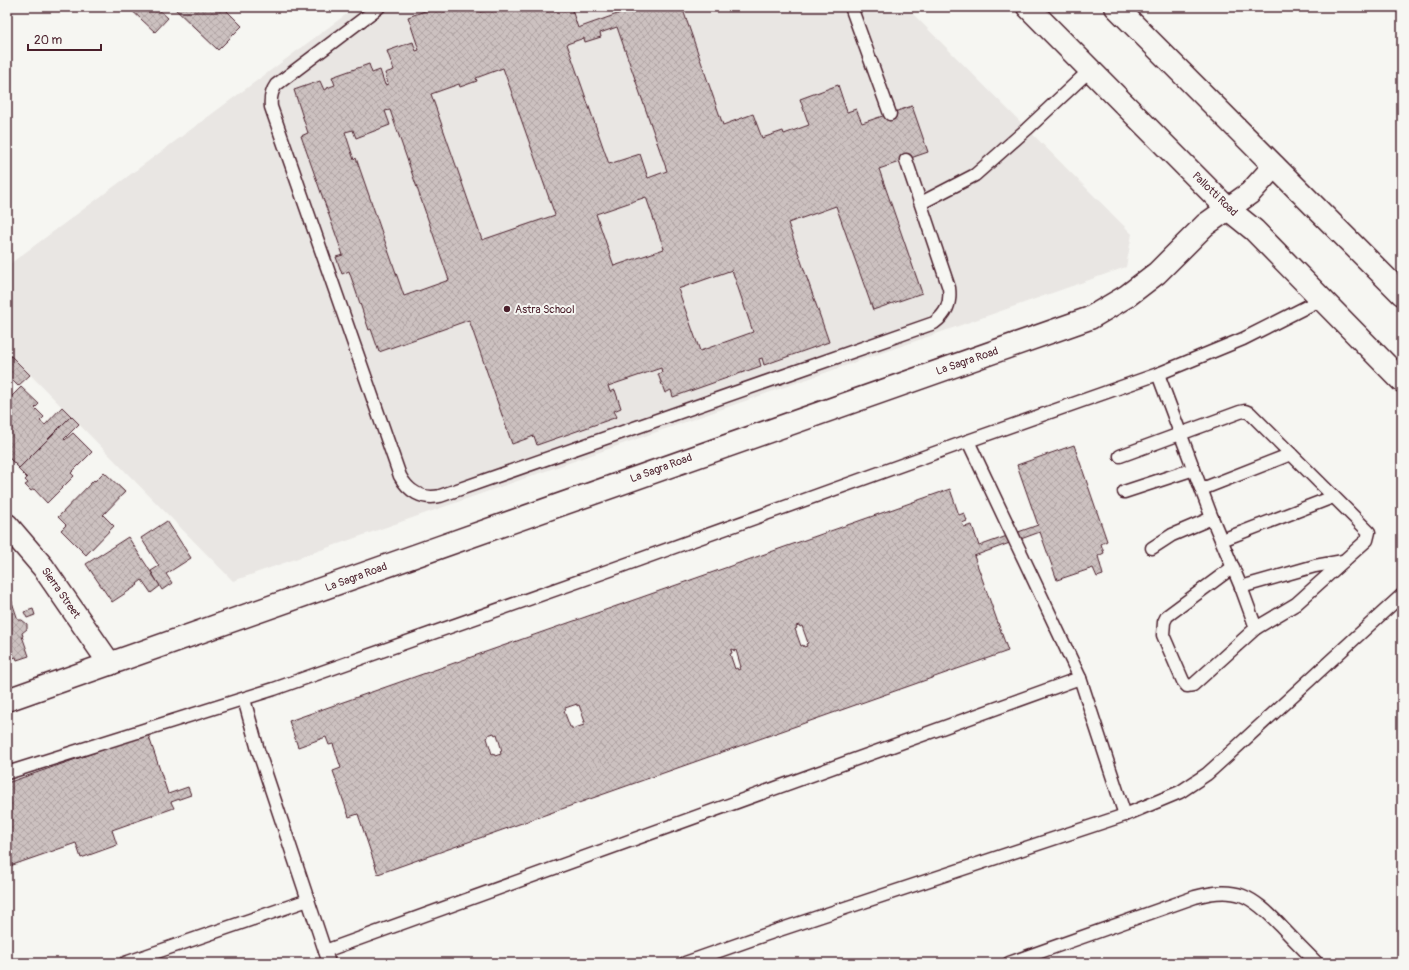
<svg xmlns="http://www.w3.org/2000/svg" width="1409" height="970" font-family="Pangolin,sans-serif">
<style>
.built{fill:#e9e6e3}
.building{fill:url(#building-cross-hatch);stroke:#4a1f2b;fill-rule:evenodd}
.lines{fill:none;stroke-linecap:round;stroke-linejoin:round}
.lane-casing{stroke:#4a1f2b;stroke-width:15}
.street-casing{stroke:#4a1f2b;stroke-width:25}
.secondary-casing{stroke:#4a1f2b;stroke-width:25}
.lane{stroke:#f6f6f2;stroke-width:12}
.street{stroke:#f6f6f2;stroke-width:22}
.secondary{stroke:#f6f6f2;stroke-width:22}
.poi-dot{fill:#4a1f2b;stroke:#f6f6f2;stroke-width:1.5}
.labels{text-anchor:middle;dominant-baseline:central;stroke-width:4;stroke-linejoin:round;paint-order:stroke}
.street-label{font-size:11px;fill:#4a1f2b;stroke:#f6f6f2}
.poi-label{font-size:11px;fill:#4a1f2b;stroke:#f6f6f2;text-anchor:start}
</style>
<defs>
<pattern id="building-cross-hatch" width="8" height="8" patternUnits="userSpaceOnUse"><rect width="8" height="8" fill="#ccc1c0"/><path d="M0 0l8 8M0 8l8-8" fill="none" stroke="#b1a5a5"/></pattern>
</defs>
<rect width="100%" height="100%" fill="#f6f6f2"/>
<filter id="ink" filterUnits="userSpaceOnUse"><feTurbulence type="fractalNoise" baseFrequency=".025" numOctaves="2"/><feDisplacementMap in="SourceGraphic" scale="8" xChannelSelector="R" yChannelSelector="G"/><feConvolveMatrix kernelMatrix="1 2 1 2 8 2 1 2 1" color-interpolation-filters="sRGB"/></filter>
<g filter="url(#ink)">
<!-- built -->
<path class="built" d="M356,7h550l226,227 -6,33 -893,314 -226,-230v-85z"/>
<!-- building -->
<g class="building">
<path d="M128,7h28l12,11 -13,14z"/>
<path d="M173,7h50l19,19 -24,24z"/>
<path d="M436,7h42l2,5 3,-1 -2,-4h90l7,21 59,-21h21l1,4 10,-4h13l41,118 30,-11 9,24 21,-7 1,3 25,-9 -9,-26 38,-14 9,27 9,-3 6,14 50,-17 16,46 -49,17 43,124 -49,17 -37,-104 -48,17 41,119 -65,23 -2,-7 -3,1 2,7 -88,31 -2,-7 -6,3 -7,-19 4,-1 -1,-5 -53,18 2,6 5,-2 6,18 -7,3 3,6 -80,28 -3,-9 -22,8 -43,-124 -90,32 -8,-23 -2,1 -20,-59 -7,3 -6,-17 7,-2 -42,-119 7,-3 -14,-43 26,-9 4,9 3,-1v-1l8,-3 -3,-8 37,-13 3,9 8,-3 5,15 3,-1 -3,-11 9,-3 -7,-19 26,-9 3,9 3,-1 -11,-33zM617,27l50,144 -19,7 -8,-24 -31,10 -42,-120 17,-6 1,4 16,-5 -1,-4zM503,68l52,147 -73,25 -51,-146 28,-10 1,3 17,-6 -1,-3zM390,110l59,170 -45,16 -48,-138 -2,2 -9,-28 8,-2 3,8 34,-13 -5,-14zM646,197l18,52 -50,17 -18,-52zM732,270l21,62 -53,19 -22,-62z"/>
<path d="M7,352l23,23 -12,11 -11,-11z"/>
<path d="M21,387l18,17 -4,4 9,9 -4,4 5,4 17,-18 9,9 -52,52 -12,-12v-55z"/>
<path d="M71,416l8,8 -15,15 1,1 8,-7 19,19 -21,21 3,3 -27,27 -13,-14 -3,2 -6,-6 3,-2 -3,-3 2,-2 -9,-9z"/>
<path d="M1074,445l33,96 -6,3 3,9 -6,3 5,19 -6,2 -4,-9 -36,12 -17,-48 -66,24 34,95 -630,223 -20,-60 -9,3 -16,-46 8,-3 -8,-24 -4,1 -3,-8 -28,10 -9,-26 661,-232 9,26 5,-2 3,8 -5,2 2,4 8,-2 7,21 59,-21 -21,-60zM799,625l1,2 2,-1 6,17 -2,1 1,2 -3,1 -1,-2 -2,1 -6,-17 2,-1 -1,-2zM733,649l1,2 2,-1 5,17h-2l1,2 -2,1 -1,-2 -2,1 -5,-15 2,-1 -1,-3zM577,704v2l2,-1 6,17h-2l1,3 -12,4v-2h-2l-6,-16 2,-1 -1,-2zM494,733l1,2 2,-1 5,17h-2l1,3 -6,2 -1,-3 -2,1 -5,-16 1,-1v-2z"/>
<path d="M104,472l21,20 -22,23 11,11 -28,29 -25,-25 5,-5 -8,-8 36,-37 1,1z"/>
<path d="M167,521l24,37 -25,16 6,9 -10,7 -11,-19 8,-5 -18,-28z"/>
<path d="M128,537l32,49 -9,7 -9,-13 -5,4 1,1 -26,17 -26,-38z"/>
<path d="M7,587l11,33h4l5,4v5l-5,4 1,3h-1l7,20 -12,4 -1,-3 -9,3z"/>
<path d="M33,609l2,6 -8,3 -3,-6z"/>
<path d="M148,734l20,60 20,-7 3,8 -20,7 3,6 -62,22 5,15 -36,13 -5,-15 -69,24v-84z"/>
</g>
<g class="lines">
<!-- lane casing -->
<g class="lane-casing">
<g id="lane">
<path d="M379,7l-103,78c-5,7 -6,13 -5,22l129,369c8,15 22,24 40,20l494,-173c12,-9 17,-19 15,-35l-43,-128"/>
<path d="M851,7l39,107"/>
<path d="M921,203l54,-28 52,-46 63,-59"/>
<path d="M1158,374l54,144 29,69 15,41"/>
<path d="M968,441l112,237 45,137"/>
<path d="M1120,456l120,-44 5,-1 5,2 119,119 -2,8 -71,64 -40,24 -63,57 -6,1 -4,-5 -20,-46 1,-13 3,-6 66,-49"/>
<path d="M1202,489l89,-35"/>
<path d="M1124,492l70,-23"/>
<path d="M1222,540l111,-43"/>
<path d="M1152,548l20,-13 40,-17"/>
<path d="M1241,587l74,-21 28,-5"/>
<path d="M244,699l14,51 71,213"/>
<path d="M7,773l267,-84 328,-116 366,-132 190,-67 85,-35 79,-40"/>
<path d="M325,951l755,-273"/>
<path d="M125,963l183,-63"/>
<path d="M685,963l88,-31 352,-117 55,-23 27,-18 21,-19 174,-160"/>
<path d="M1009,963l186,-66c41,-12 57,-1 85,28 12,13 24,25 37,38"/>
</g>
</g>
<!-- street casing -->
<g class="street-casing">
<g id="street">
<path d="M1116,7l286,287"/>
<path d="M7,525l36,42 67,97"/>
<path d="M7,700c361,-127 722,-256 1083,-382l37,-22 30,-23 48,-48 45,-32 24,-27"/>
</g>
</g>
<!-- secondary casing -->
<g class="secondary-casing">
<path id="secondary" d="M1028,7l200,202 26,21 148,151"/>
</g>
<!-- lane -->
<use href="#lane" class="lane"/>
<!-- street -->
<use href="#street" class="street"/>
<!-- secondary -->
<use href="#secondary" class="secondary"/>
</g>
</g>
<!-- markers -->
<circle class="poi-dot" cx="507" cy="309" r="4"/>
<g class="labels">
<!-- street labels -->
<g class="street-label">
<text transform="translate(1215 194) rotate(44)">Pallotti Road</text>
<text transform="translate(967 361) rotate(-19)">La Sagra Road</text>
<text transform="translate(661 468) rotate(-20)">La Sagra Road</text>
<text transform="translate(356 577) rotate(-20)">La Sagra Road</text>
<text transform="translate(61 593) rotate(55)">Sierra Street</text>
</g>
<!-- poi labels -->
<g class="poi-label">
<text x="515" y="309">Astra School</text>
</g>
</g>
<!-- margin -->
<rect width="1409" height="970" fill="none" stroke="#f6f6f2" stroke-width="24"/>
<rect x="12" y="12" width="1385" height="946" fill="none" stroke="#4a1f2b" stroke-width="1.5" filter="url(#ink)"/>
<!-- scale -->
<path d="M28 44v6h73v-6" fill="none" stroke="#4a1f2b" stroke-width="2"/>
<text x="34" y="44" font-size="12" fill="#4a1f2b" stroke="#f6f6f2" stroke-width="3" paint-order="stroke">20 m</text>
</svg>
